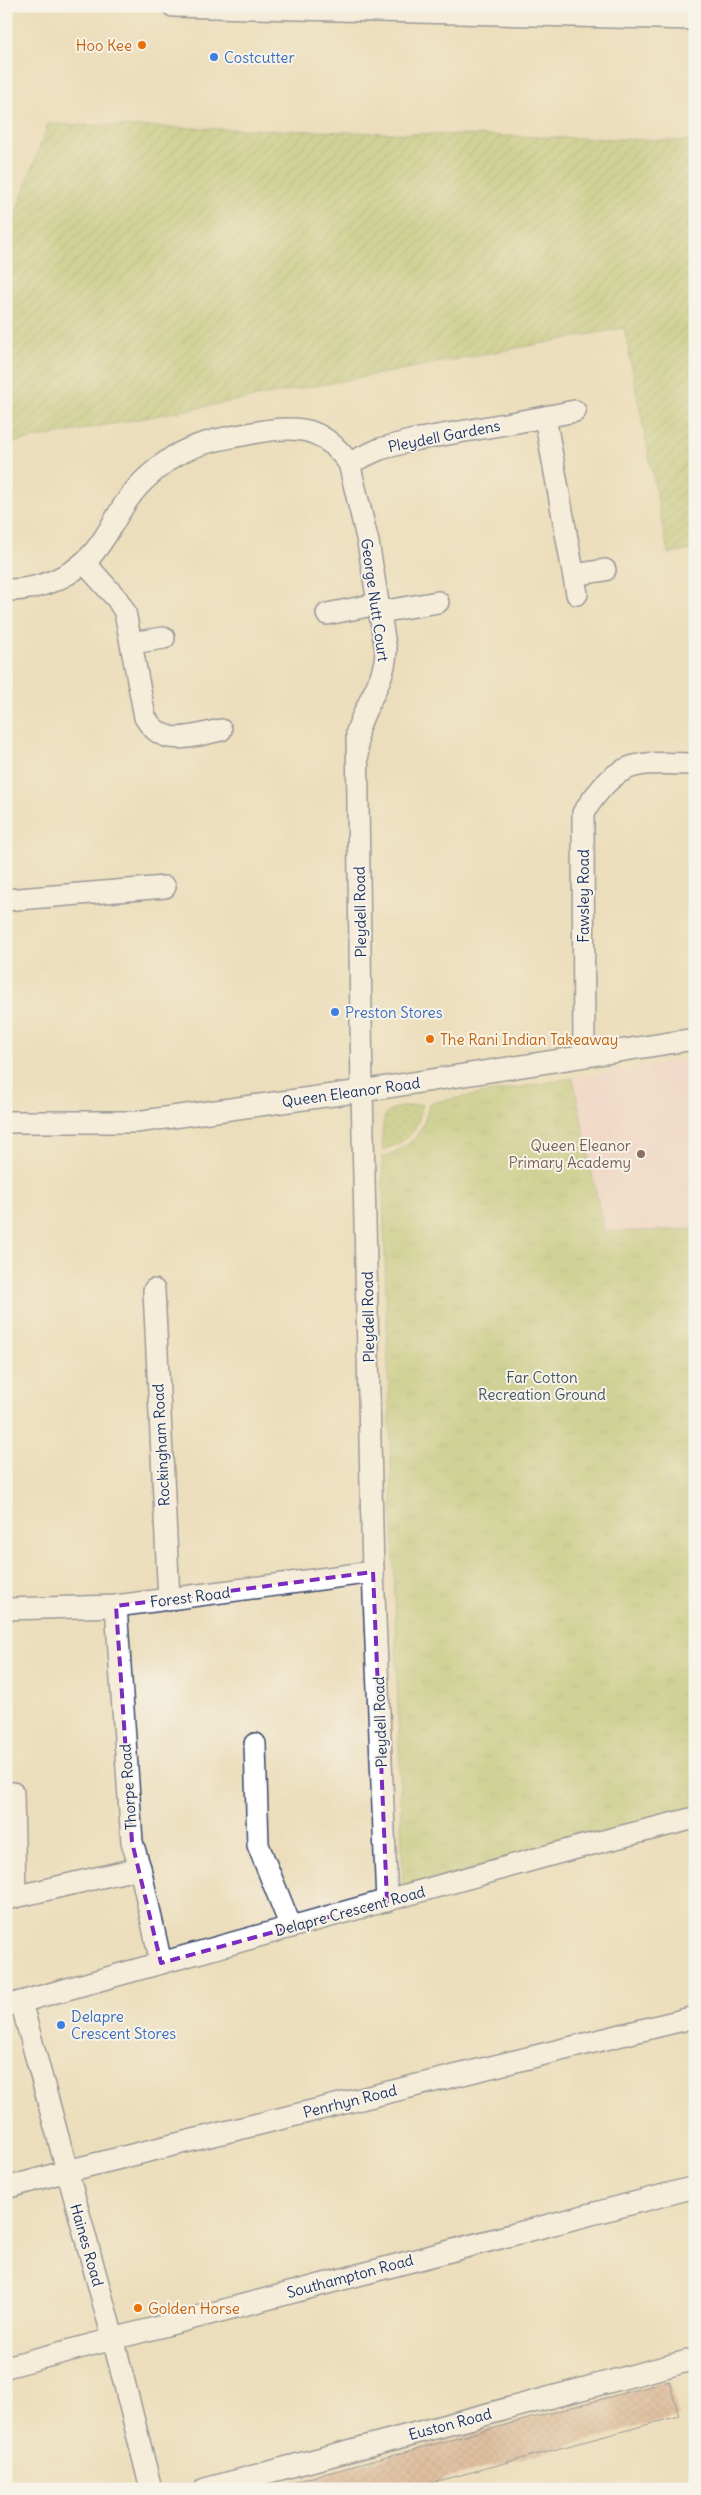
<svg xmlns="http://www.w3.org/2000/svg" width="701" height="2495" font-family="Delius,sans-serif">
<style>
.built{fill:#f6cfd6}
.grass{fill:url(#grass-dots);stroke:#647862}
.park{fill:url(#park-tufts);stroke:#647862}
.garden{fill:url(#garden-furrows);stroke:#647862}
.building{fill:url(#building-cross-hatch)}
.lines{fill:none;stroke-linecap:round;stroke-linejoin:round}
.minor-casing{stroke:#3a496c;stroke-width:24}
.minor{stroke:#fff;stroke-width:21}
.marked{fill:none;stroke:#7b2cbf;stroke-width:4;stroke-dasharray:10 6;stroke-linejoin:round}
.food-dot{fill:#e8710a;stroke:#f7f3e8;stroke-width:2}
.shop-dot{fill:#3f7fe0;stroke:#f7f3e8;stroke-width:2}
.education-dot{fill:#8d6e63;stroke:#f7f3e8;stroke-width:2}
.labels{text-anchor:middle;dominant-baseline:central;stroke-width:4;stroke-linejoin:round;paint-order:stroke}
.food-label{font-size:15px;fill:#c56008;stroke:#f7f3e8;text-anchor:start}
.shop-label{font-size:15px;fill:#366cbe;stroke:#f7f3e8;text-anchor:start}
.street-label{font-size:15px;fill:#1b2f5e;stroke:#f7f3e8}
.education-label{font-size:15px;fill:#785e54;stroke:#f7f3e8;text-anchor:end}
.park-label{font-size:15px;fill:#405460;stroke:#f7f3e8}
</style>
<defs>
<pattern id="grass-dots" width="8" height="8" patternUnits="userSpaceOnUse" patternTransform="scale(1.25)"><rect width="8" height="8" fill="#adc267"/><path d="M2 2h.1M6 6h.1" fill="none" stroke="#8c9e58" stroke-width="1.8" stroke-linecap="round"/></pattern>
<pattern id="park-tufts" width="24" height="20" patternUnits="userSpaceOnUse" patternTransform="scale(1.25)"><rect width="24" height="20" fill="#adc267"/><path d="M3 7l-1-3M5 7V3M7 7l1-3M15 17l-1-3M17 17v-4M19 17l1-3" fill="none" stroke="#8c9e58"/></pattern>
<pattern id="garden-furrows" width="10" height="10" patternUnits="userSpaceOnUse" patternTransform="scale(1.25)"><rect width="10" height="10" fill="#adc267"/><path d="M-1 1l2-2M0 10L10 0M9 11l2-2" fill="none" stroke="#8c9e58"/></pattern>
<pattern id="building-cross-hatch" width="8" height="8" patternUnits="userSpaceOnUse" patternTransform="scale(1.25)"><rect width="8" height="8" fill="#ce977d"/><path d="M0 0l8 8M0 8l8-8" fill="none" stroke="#a67c6a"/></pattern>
</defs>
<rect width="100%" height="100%" fill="#f7f3e8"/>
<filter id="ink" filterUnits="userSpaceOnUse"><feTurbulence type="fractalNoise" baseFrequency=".02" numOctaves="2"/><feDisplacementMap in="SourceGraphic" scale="10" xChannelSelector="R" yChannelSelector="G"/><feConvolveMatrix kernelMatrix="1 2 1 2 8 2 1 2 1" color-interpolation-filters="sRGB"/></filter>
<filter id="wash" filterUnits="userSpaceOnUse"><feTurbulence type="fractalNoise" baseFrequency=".0096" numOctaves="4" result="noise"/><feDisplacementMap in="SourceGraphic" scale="20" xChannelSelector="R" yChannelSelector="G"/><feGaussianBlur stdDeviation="1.12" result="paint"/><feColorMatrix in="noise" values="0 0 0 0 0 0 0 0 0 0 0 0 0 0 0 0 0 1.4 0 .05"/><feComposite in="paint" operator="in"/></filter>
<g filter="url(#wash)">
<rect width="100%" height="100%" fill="#ecdebc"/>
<!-- built -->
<path class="built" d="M695,1058v171l-91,3 -31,-154z"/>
<!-- grass -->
<path class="grass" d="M422,1104c-3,27 -14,38 -40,46 1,-43 -1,-40 40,-46z"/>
<!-- park -->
<path class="park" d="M573,1078l31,154 91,-3v581l-292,78 -21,-731c28,-9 43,-24 47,-54z"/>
<!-- garden -->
<path class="garden" d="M48,124l647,17v408l-27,5 -44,-226 -618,116v-204z"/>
<g id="blocks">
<!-- building -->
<path class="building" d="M669,2381l10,35 -270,73h-122v-5z"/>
</g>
</g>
<g filter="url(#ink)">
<use href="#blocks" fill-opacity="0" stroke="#3a496c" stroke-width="1"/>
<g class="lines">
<!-- minor casing -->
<g class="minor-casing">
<g id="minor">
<path d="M173,6l522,13"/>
<path d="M545,417l30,-6"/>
<path d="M349,463l19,79 18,109c-1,30 -21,53 -29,81l5,359 11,481 14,329"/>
<path d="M84,562l33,37 8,13 20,105c18,32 46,19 76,13"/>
<path d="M574,575l31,-5"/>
<path d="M6,590c31,1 69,-14 88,-38 14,-16 22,-37 35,-54 10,-15 29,-31 44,-41 27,-17 60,-20 91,-26 40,-6 60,-1 85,32l31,-14 34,-9 131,-23 32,177"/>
<path d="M380,612l58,-10"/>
<path d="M327,614l51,-10"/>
<path d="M131,643l33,-5"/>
<path d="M6,900l159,-13"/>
<path d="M584,1056l-1,-243c37,-55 50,-50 112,-49"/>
<path d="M6,1122h130l226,-31 333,-52"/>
<path d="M154,1290l15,310"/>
<path d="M116,1606l16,236 8,26 21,95"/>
<path d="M6,1609l110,-3 257,-34"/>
<path d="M255,1744l3,101 33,82"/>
<path d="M13,1793l2,104"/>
<path d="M6,1899l134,-31"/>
<path d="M21,2002l92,336 38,151"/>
<path d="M6,2006l566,-157 123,-31"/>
<path d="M6,2188l61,-17 628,-154"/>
<path d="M6,2367l689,-180"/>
<path d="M205,2489l490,-130"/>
</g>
</g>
<!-- minor -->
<use href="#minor" class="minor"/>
</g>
</g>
<!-- marked area -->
<path d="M0 0H701V2495H0ZM373,1572l14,329 -226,62 -29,-121 -16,-236z" fill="#ecdebc" fill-opacity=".55" fill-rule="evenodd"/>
<path class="marked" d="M373,1572l14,329 -226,62 -29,-121 -16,-236z"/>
<!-- markers -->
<g class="food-dot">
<circle cx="142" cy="45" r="5"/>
<circle cx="430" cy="1039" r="5"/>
<circle cx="138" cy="2308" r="5"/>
</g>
<g class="shop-dot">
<circle cx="214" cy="57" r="5"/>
<circle cx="335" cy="1012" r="5"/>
<circle cx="61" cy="2025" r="5"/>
</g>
<circle class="education-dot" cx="641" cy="1154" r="5"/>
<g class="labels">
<!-- food labels -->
<g class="food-label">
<text x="132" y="45" text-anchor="end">Hoo Kee</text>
<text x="440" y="1039">The Rani Indian Takeaway</text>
<text x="148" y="2308">Golden Horse</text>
</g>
<!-- shop labels -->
<g class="shop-label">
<text x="224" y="57">Costcutter</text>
<text x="345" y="1012">Preston Stores</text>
<text x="71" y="2016">Delapre<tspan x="71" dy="17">Crescent Stores</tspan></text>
</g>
<!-- street labels -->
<g class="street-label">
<text transform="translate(444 436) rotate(-11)">Pleydell Gardens</text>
<text transform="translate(375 600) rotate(82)">George Nutt Court</text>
<text transform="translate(583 896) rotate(-90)">Fawsley Road</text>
<text transform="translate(360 912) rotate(-91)">Pleydell Road</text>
<text transform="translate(351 1092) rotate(-8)">Queen Eleanor Road</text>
<text transform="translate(368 1317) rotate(-91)">Pleydell Road</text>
<text transform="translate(161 1445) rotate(-93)">Rockingham Road</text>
<text transform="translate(190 1597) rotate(-7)">Forest Road</text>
<text transform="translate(380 1722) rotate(-92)">Pleydell Road</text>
<text transform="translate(128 1787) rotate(-94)">Thorpe Road</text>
<text transform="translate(350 1911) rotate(-15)">Delapre Crescent Road</text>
<text transform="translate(350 2101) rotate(-14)">Penrhyn Road</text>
<text transform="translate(87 2245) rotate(74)">Haines Road</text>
<text transform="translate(350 2276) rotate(-15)">Southampton Road</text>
<text transform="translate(450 2424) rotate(-15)">Euston Road</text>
</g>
<!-- education labels -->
<g class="education-label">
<text x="631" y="1145">Queen Eleanor<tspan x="631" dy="17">Primary Academy</tspan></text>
</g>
<!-- park labels -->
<g class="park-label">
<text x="542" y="1377">Far Cotton<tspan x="542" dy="17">Recreation Ground</tspan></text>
</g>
</g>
<!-- margin -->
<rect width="701" height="2495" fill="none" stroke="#f7f3e8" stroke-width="25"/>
</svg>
